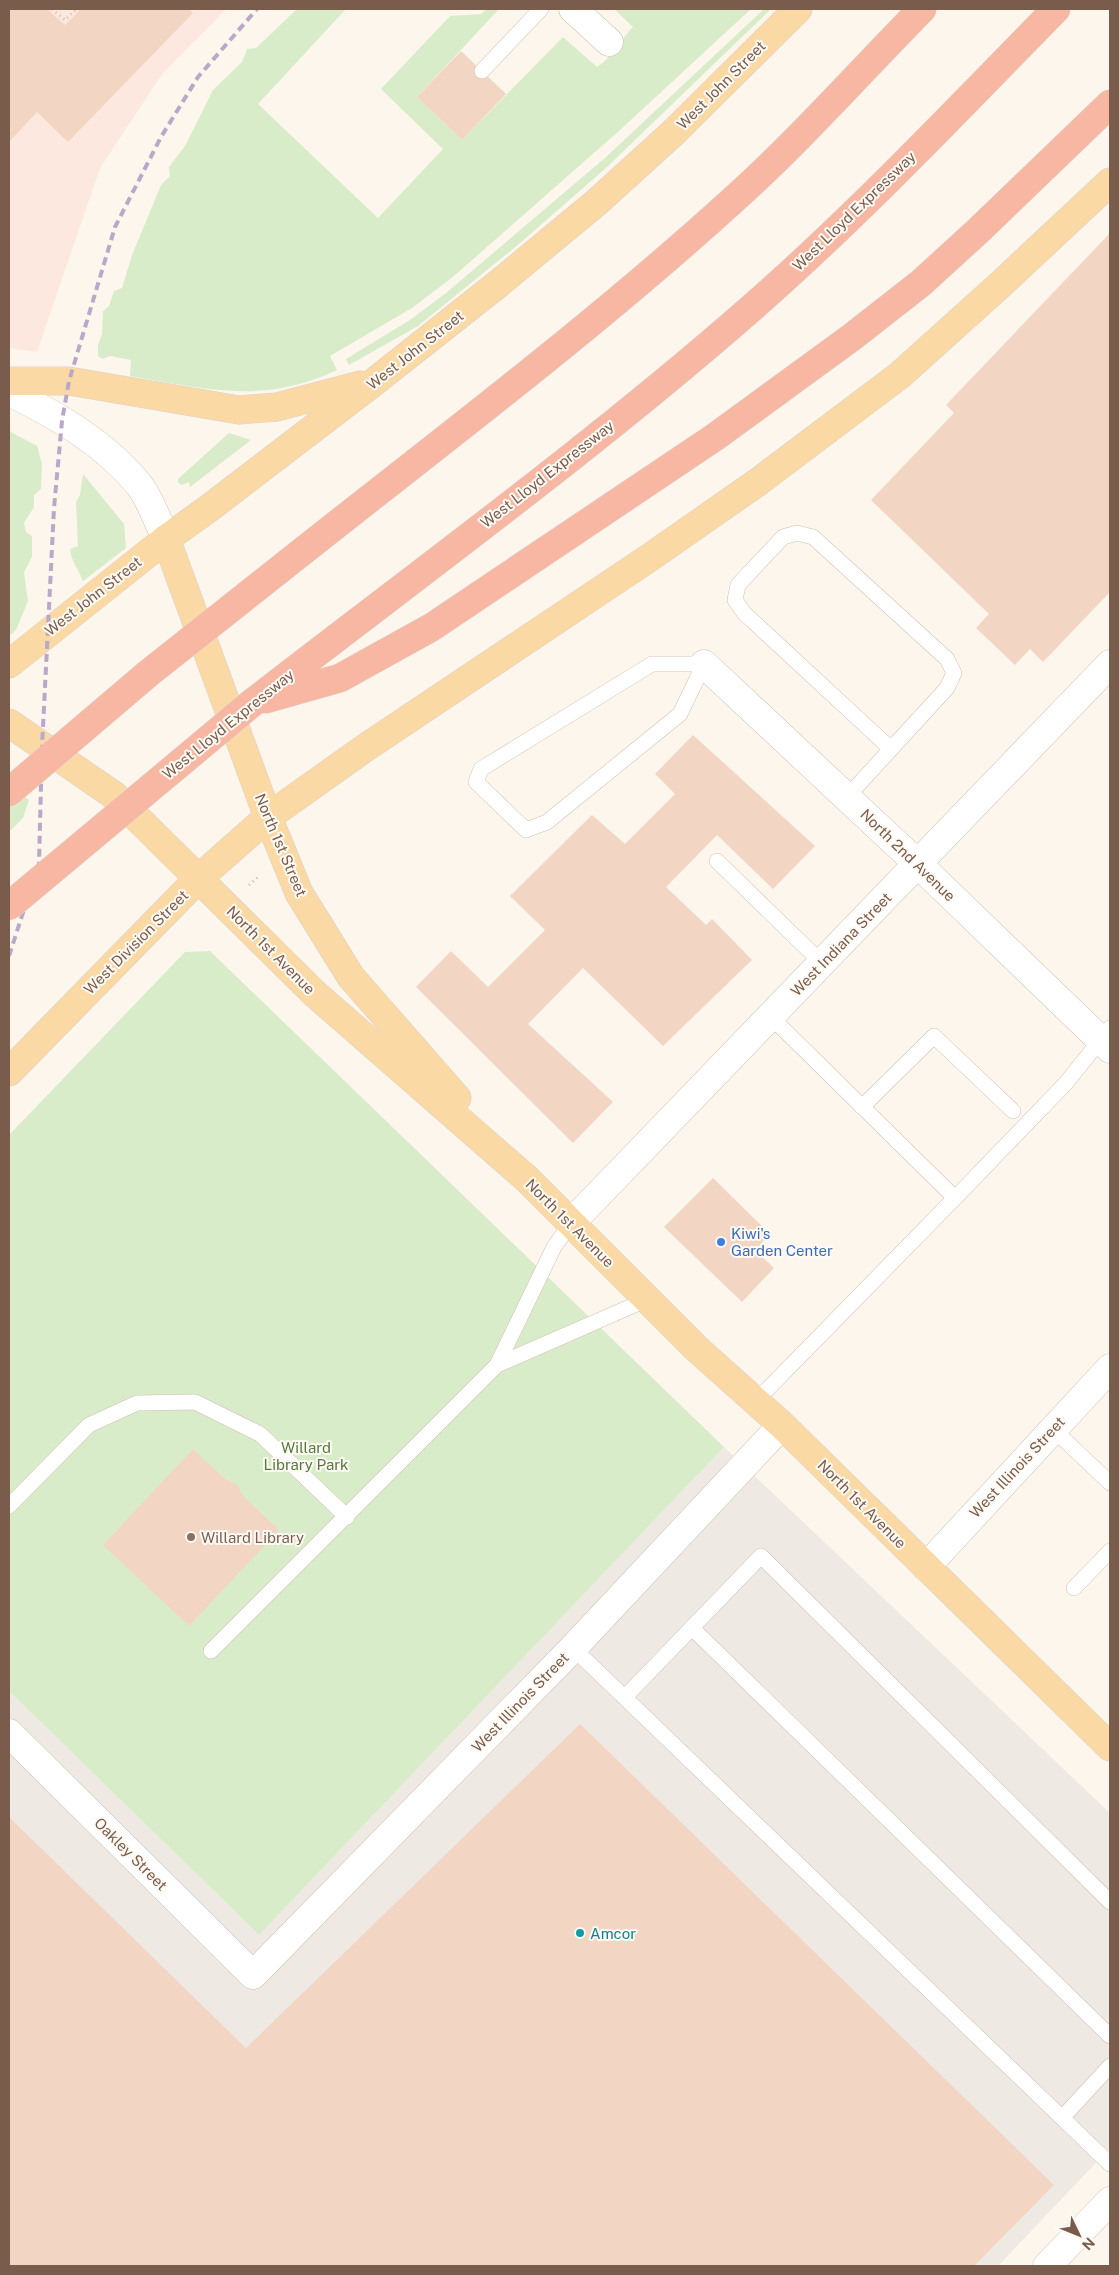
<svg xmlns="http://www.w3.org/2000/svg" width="1119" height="2275" font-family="'Public Sans',sans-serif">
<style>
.commercial{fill:#fde8e0}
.industrial{fill:#efe9e4}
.green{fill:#d8ecc9}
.building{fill:#f3d5c3}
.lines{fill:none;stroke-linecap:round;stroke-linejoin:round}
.lane-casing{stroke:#d1beb0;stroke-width:16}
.street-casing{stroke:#d1beb0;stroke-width:29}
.secondary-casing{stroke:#d6c0b0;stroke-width:29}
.primary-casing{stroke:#dad1cd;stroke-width:29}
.highway-casing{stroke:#dad1cd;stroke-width:29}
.path{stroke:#d9b8a5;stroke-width:3;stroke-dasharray:1 4;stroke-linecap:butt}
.lane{stroke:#fff;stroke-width:15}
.street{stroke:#fff;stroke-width:28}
.secondary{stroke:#fff;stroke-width:28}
.primary{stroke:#fbd9a5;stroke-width:28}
.highway{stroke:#f7b7a3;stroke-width:28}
.rail{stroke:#b9a8c9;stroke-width:4;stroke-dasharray:8 5;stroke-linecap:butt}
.highway-bridge-casing{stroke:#dad1cd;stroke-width:29;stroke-linecap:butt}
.highway-bridge{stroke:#f7b7a3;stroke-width:28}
.shop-dot{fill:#3f7fe0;stroke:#fffaf3;stroke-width:2}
.education-dot{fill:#8d6e63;stroke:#fffaf3;stroke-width:2}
.culture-dot{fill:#0f9aa8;stroke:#fffaf3;stroke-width:2}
.labels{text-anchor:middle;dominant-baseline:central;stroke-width:4;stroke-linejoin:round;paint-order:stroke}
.street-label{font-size:15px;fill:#7a5c4d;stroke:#fffaf3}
.shop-label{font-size:15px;fill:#366cbe;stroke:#fffaf3;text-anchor:start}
.park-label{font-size:15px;fill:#537a41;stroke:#fffaf3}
.education-label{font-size:15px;fill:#785e54;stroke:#fffaf3;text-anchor:start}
.culture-label{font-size:15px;fill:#0d838f;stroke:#fffaf3;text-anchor:start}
</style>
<rect width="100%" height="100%" fill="#fdf6ec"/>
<!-- commercial -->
<path class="commercial" d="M9,9h217l-64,65 -62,94 -63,184 -28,-4z"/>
<!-- industrial -->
<path class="industrial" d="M724,1447l386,366v335l-112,118h-989v-575l250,244z"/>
<!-- green -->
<g class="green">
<path d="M297,9h49l-88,95 120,114 65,-69 -62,-60 69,-73 31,-2 6,-5h12l-82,88 45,43 101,-103 34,30c16,-10 23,-27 36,-40l-19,-18h137l-131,121 -166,146 -42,32 -82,48 7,14c-74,35 -131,19 -207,6l1,-16 -21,-4 -8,3 -4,-3v-11l4,-11 1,-23 6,-5 5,-15 8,-3 10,-33 29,-70 9,-9 -1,-9 16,-21 28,-56 29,-28 5,-13 9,-1z"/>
<path d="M764,9h7l-164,158 -88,77 -101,82 -69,39 -3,-6 64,-39 36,-27 159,-135z"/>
<path d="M9,431l28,15 5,18 -1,25 -7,6v12l-10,16 2,9 6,4v21l-8,15 4,29 -12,29 -7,6z"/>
<path d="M229,433l22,7 -61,47 -1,-5 -8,3 -3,-3v-3z"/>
<path d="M83,474l41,50 2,24 -43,33c-4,-11 -12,-20 -13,-32l8,-3 -2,-44 4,-7z"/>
<path d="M9,785l20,15 -6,18 -14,14z"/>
<path d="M210,951l514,496 -465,488 -250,-244v-556l176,-183z"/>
</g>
<!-- building -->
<g class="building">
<path d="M9,9h38l18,16 16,-16h108l4,4 -125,129 -31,-30 -28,30z"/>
<path d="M461,51l45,43 -44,46 -45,-43z"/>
<path d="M1110,233v359l-67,70 -13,-13 -15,16 -39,-37 13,-14 -118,-114 83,-87 -8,-8z"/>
<path d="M693,735l122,111 -42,43 -56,-54 -51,52 40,38 6,-6 40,41 -89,86 -80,-78 -55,56 85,78 -40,41 -157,-156 35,-36 37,36 57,-57 -35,-34 82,-81 33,29 50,-50 -20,-20z"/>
<path d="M713,1178l57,56 -15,16 19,18 -32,34 -78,-75z"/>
<path d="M193,1449l32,30 11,5 8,13 35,33 -90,96 -86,-81z"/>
<path d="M580,1724l474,461 -80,81h-965v-449l237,231z"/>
</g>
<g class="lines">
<!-- lane casing -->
<g class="lane-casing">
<g id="lane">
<path d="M482,71l59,-62"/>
<path d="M652,664h52l-24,50 -133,108 -21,8 -50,-48 5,-13z"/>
<path d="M847,797l100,-109 7,-15 -7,-14 -134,-122 -16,-4 -14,4 -45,48 -3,15 9,13 147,136"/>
<path d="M717,861l105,102"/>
<path d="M862,1107l72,-71 79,75"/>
<path d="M955,1198l111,-115 44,-55"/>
<path d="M497,1365l151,-66"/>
<path d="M755,1402l200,-204 -185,-182"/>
<path d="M1052,1428l58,55"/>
<path d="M9,1506l80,-81 48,-22 58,-1 65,32 87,83"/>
<path d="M1074,1588l36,-37"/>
<path d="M692,1628l418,408"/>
<path d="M573,1648l537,516"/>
<path d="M211,1651l286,-286 57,-118 17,-24"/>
<path d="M625,1697l136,-141 349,346"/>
<path d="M1062,2118l48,-52"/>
</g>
</g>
<!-- street casing -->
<g class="street-casing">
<g id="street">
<path d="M573,9l36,33"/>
<path d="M704,664l214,200 192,185"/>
<path d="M571,1223l539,-559"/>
<path d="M926,1567l184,-199"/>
<path d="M9,1733l244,242 320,-327 209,-223"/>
</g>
</g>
<!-- secondary casing -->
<g class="secondary-casing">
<g id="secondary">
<path d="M9,392c48,23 97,52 131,94 11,15 18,36 26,53"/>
<path d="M1047,2266l63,-65"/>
</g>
</g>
<!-- primary casing -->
<g class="primary-casing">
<g id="primary">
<path d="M9,381h60l170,29 38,-3 83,-22"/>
<path d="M166,539l102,278 31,76 52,84 106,121"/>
<path d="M9,664l157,-125 42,-30 166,-127 124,-98 99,-82 77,-70 124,-123"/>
<path d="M9,723l106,73 199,197 213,186 170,170 85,76 328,322"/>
<path d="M9,1072l190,-194 69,-61 97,-69 284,-190 109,-76 142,-107 101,-91 109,-102"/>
</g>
</g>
<!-- highway casing -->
<g class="highway-casing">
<g id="highway">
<path d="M279,570c152,-121 309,-238 453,-369 67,-60 127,-128 190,-192"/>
<path d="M266,699l74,-21 92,-51 283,-190 137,-100 69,-54 58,-53 131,-126"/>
<path d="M252,703c166,-129 337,-253 495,-391 109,-95 208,-200 309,-303"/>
</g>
</g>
<!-- path -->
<g class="path">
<path d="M52,9l13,11 11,-11"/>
<path d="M249,885l10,-9"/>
</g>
<!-- lane -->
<use href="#lane" class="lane"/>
<!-- street -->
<use href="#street" class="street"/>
<!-- secondary -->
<use href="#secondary" class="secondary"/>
<!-- primary -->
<use href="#primary" class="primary"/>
<!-- highway -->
<use href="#highway" class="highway"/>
<!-- rail -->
<path class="rail" d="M9,956l30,-93 3,-116 12,-239 8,-87 7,-40 46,-154 46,-90 37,-60 59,-68"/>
<!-- highway-bridge casing -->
<g class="highway-bridge-casing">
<g id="highway-bridge">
<path d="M9,792l141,-120 129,-102"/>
<path d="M9,906l243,-203"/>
</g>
</g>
<!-- highway-bridge -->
<use href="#highway-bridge" class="highway-bridge"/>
</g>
<!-- markers -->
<circle class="shop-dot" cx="721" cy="1242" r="5"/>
<circle class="education-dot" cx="191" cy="1537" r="5"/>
<circle class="culture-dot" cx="580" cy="1933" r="5"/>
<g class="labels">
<!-- street labels -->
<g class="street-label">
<text transform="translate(721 85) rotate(-45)">West John Street</text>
<text transform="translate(854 211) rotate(-44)">West Lloyd Expressway</text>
<text transform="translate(415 350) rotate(-38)">West John Street</text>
<text transform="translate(547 474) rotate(-38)">West Lloyd Expressway</text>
<text transform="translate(93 596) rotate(-38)">West John Street</text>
<text transform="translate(228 724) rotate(-39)">West Lloyd Expressway</text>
<text transform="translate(281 845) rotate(67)">North 1st Street</text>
<text transform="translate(908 855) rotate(44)">North 2nd Avenue</text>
<text transform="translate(136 942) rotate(-45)">West Division Street</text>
<text transform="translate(841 944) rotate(-46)">West Indiana Street</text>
<text transform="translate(271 950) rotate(45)">North 1st Avenue</text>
<text transform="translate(570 1223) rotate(45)">North 1st Avenue</text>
<text transform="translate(1017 1467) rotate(-47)">West Illinois Street</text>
<text transform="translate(862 1504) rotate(45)">North 1st Avenue</text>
<text transform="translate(520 1702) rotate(-46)">West Illinois Street</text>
<text transform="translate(131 1854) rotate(45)">Oakley Street</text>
</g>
<!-- shop labels -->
<g class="shop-label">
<text x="731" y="1233">Kiwi's<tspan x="731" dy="17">Garden Center</tspan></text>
</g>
<!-- park labels -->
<g class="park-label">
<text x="306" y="1447">Willard<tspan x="306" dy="17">Library Park</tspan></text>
</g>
<!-- education labels -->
<g class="education-label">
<text x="201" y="1537">Willard Library</text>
</g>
<!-- culture labels -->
<g class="culture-label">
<text x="590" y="1933">Amcor</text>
</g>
</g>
<!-- border -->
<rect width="1119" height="2275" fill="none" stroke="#7a5c4d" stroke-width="20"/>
<!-- north arrow -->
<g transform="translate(1079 2235) rotate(133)" stroke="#fffaf3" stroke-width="4" paint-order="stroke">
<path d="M0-4L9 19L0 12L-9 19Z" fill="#7a5c4d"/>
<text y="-8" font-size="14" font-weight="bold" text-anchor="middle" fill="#7a5c4d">N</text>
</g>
</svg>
